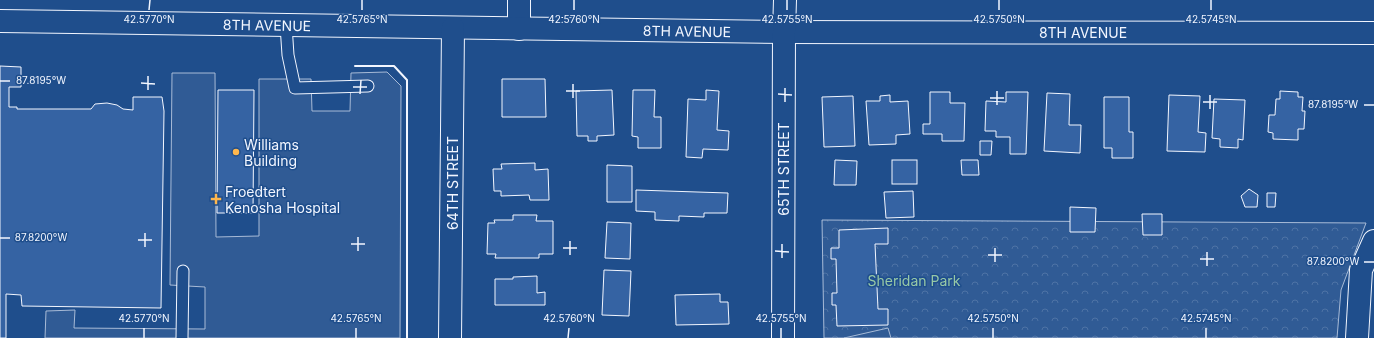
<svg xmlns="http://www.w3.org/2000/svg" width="1374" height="338" font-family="Inter,sans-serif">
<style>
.park{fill:url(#park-crowns);stroke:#a8bbd7}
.built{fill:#305b95;stroke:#a8bbd7}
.building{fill:#3563a3;stroke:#f2f6ff}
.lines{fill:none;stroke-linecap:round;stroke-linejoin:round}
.lane-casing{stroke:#f2f6ff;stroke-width:13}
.street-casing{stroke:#f2f6ff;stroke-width:24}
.lane{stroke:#1f4e8c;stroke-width:11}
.street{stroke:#1f4e8c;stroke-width:22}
.wall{stroke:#f2f6ff;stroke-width:2}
.ticks{fill:none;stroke:#f2f6ff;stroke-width:1.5}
.poi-dot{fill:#ffb74d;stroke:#1f4e8c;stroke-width:1.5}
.labels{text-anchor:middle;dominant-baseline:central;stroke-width:3;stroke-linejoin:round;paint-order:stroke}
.street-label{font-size:14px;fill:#f2f6ff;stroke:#1f4e8c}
.poi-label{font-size:14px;fill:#f2f6ff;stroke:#1f4e8c;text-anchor:start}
.park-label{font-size:14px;fill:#97c8a6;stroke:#1f4e8c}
.ticks-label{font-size:10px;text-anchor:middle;fill:#f2f6ff;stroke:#1f4e8c;stroke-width:3;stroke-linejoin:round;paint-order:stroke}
</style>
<defs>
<pattern id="park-crowns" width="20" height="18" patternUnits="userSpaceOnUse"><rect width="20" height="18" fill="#305b95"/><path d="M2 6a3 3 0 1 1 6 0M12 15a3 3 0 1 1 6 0" fill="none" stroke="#4e73a5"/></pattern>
</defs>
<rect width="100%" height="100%" fill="#1f4e8c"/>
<!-- park -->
<path class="park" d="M822,220l544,3 -25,67 -4,48h-513z"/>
<!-- built -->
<g class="built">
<path d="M387,72l14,14 -1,252h-355l1,-27 29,-1 -1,18 131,1v-42l-35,-2 2,-212h43l1,164 43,-1v-157h52l1,32h38l1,-38z"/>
<path d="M888,328l3,10h-47z"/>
</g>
<!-- building -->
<g class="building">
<path d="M0,66l21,1v20h-12v20h8v2h74l4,-5 12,-1 10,2 6,4 10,1v-13h29l2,14 -3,197 -139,-2 -1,-11 -15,-1v44h-6z"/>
<path d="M502,79h43l1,38h-44z"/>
<path d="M218,90h36l-1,123h-36z"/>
<path d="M612,90l2,45 -17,1v5h-9v-5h-11l-1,-45z"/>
<path d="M633,90h22l-1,27h7v31h-23v-11l-6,-1z"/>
<path d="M706,90l13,1 -2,39 12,1 -1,19 -25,-1 -1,9 -16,-1 2,-58 18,1z"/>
<path d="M1280,91l18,1v5h5l-1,14h3l-1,18h-6v11l-25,-1v-6l-5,-1 1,-17h6l1,-16h4z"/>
<path d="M930,92h20v11h15l-1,38h-22v-7h-19v-10h7z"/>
<path d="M1006,92h22l-2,62h-16v-17h-14v-6h-11l1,-30 20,1z"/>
<path d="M1047,93l23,1 -1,31h12l-1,28 -36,-2z"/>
<path d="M890,95v7l18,-1 2,33 -14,1v9l-27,1 -3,-44h14v-5z"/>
<path d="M1169,95l31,1 -2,36 8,1 -1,19 -38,-1z"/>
<path d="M853,96l2,50 -31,1 -2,-50z"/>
<path d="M1104,97h25v35h4v26h-21v-10h-8z"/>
<path d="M1214,99l31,1 -2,40 -5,-1v9l-18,-1v-8l-8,-1z"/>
<path d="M980,141h12l-1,14h-11z"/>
<path d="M835,160l22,1 -1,24h-22z"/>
<rect x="892" y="160" width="25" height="24"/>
<path d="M961,160h17l1,15h-17z"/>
<path d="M535,163v7l13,-1 1,31h-19l-1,-5 -28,1v-5h-7l-1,-22h9l-1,-5z"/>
<path d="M607,165l25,1v36h-25z"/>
<path d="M1249,189l9,6 -1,12h-12l-4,-11z"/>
<path d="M636,190l92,3 -1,20h-23v4l-25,-1v5l-24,-1v-8l-19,-1z"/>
<path d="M913,191l1,26 -28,1 -2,-26z"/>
<path d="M1267,193h9l-1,14h-8z"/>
<path d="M1070,207l26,1 -1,24h-25z"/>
<path d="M1142,214h20v21h-19z"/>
<path d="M513,215h24l-1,6h17v33h-14v4h-44l1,-4h-9l1,-31h7l-1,-3h19z"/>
<path d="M607,222l24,1 -1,36 -25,-1z"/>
<path d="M888,228v16h-13l3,65h10v16l-51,1 -1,-21h-4v-12h5l-1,-34h-5v-11h8v-18z"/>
<path d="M604,270l27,1 -2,45 -27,-1z"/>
<path d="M537,276v17l8,-1v13h-50v-26h18v-2z"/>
<path d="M720,294v8h8l1,22 -53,1 -1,-30z"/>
</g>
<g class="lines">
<!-- lane casing -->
<g class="lane-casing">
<g id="lane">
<path d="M286,25l2,30 7,33 73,-2"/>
<path d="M182,338l1,-67"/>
</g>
</g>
<!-- street casing -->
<g class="street-casing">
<g id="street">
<path d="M519,0v29"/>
<path d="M0,21l784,11 590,1"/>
<path d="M450,338l3,-310"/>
<path d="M783,338l1,-306 1,-32"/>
<path d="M1357,338l4,-68 13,-29"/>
</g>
</g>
<!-- lane -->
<use href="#lane" class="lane"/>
<!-- street -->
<use href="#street" class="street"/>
<!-- wall -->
<path class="wall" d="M355,66h39l13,14v258"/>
</g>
<!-- ticks -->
<path class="ticks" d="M149,10l1,-10M362,10v-10M574,10v-10M787,10v-10M999,10v-10M1211,10v-10M0,81h10M141,83l14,1M353,87h14M148,90v-14M566,91h14M360,94l1,-14M778,94l14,1M573,98v-14M990,98h14M785,102v-14M1203,102h14M997,105v-14M1364,105h10M1210,109v-14M0,238h10M138,240h14M351,244h14M145,247v-14M563,248h14M358,251v-14M775,251l14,1M570,255v-14M988,255h14M782,258v-14M1200,259h14M995,262v-14M1364,262h10M1207,266v-14M144,338v-10M356,338v-10M568,338l1,-10M781,338v-10M993,338v-10M1206,338v-10"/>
<!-- markers -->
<g class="poi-dot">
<circle cx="236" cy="152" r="4"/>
<path d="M214 193h4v4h4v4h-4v4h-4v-4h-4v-4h4z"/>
</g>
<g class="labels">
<!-- street labels -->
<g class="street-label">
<text transform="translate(267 25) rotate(1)">8TH AVENUE</text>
<text transform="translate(687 31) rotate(1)">8TH AVENUE</text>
<text x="1083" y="32">8TH AVENUE</text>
<text transform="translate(783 169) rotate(-90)">65TH STREET</text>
<text transform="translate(452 183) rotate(-90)">64TH STREET</text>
</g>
<!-- poi labels -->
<g class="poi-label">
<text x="244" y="144">Williams<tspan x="244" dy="16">Building</tspan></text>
<text x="225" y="191">Froedtert<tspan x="225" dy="16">Kenosha Hospital</tspan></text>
</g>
<!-- park labels -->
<g class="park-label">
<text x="914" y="280">Sheridan Park</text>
</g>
</g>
<g class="ticks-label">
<text x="149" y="23">42.5770°N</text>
<text x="362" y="23">42.5765°N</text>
<text x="574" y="23">42.5760°N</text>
<text x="787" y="23">42.5755°N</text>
<text x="999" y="23">42.5750°N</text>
<text x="1211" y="23">42.5745°N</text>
<text x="41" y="84">87.8195°W</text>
<text x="1333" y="108">87.8195°W</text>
<text x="41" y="241">87.8200°W</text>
<text x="1333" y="265">87.8200°W</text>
<text x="144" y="322">42.5770°N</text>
<text x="356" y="322">42.5765°N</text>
<text x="569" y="322">42.5760°N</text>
<text x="781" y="322">42.5755°N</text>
<text x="993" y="322">42.5750°N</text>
<text x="1206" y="322">42.5745°N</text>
</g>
</svg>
